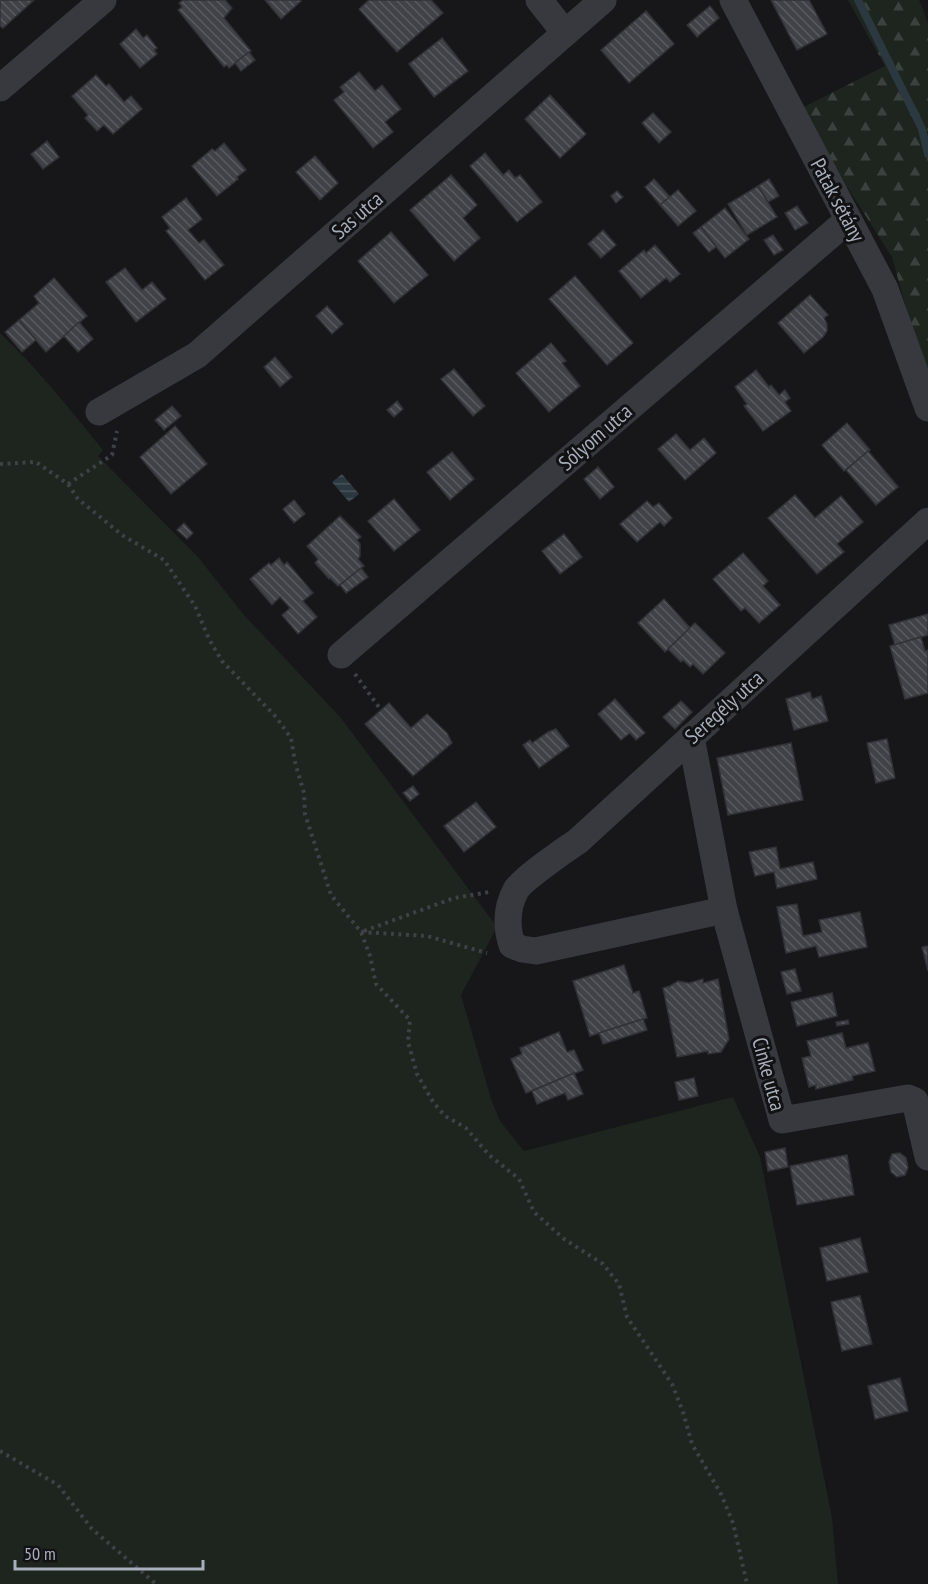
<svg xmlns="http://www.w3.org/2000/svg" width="928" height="1584" font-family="'PT Sans Narrow',sans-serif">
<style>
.forest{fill:url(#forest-firs)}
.park{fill:#1d251e}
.water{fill:url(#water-rules)}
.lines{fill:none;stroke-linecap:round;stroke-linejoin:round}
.stream{stroke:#2c383f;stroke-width:8}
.building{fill:url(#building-back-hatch);stroke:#313136;stroke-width:1.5}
.path{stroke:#3e4146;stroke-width:4;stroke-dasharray:3 4.5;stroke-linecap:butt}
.minor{stroke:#38393f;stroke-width:27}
.labels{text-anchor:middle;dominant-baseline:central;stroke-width:6;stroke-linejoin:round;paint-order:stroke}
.street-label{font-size:21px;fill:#a8afbb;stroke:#121215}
</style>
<defs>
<pattern id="forest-firs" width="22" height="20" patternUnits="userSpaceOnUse" patternTransform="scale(1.5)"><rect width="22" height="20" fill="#1d251e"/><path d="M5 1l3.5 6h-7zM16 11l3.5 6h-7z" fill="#3b423d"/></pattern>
<pattern id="water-rules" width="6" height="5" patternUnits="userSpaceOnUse" patternTransform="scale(1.5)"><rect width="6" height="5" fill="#2c383f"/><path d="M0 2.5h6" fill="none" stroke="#485259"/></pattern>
<pattern id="building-back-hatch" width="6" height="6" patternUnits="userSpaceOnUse" patternTransform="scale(1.5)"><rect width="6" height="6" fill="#414247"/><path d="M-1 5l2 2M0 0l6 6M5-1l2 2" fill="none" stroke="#5a5b60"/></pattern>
</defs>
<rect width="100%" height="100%" fill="#17171a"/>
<!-- forest -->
<path class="forest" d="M848,0h71l9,23v365l-36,-131 -94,-147 87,-44z"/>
<!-- park -->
<path class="park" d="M0,333c38,36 70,76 103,117l-5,6 100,101 46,58 97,103 156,209 -36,68 31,107 8,19 24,30 209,-54 27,60 72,361 6,66h-838z"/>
<!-- water -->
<path class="water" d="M342,474l17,20 -10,8 -17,-20z"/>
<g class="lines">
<!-- stream -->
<path class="stream" d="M858,0l64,129 6,25"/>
</g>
<!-- building -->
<g class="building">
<path d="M0,0h34l-31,28 -3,-2z"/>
<path d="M183,0h42l7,8 -8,10 27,33 -22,17 -2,-3 -3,2 -46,-57 4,-3 -3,-4z"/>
<path d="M265,0h35l1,1 -20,18z"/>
<path d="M369,0h62l12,13 -46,39 -38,-43z"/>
<path d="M771,0h38l18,34 -30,16z"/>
<path d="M710,6l9,12 -22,19 -10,-12z"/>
<path d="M646,11l28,33 -45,39 -28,-33z"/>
<path d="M136,29l7,9 4,-3 10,13 -3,2 3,4 -17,14 -20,-24z"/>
<path d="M442,38l26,33 -34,26 -25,-33z"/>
<path d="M249,52l6,8 -14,11 -6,-8z"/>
<path d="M359,72l16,19 7,-6 19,24 -16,13 8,10 -20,16 -39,-48 10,-8 -4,-5z"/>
<path d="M96,75l10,11 3,-2 15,18 7,-6 11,13 -29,25 -9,-9 -7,6 -12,-13 3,-3 -16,-19z"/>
<path d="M550,95l36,39 -26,24 -35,-39z"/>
<path d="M653,113l18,19 -12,11 -17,-20z"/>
<path d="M47,141l12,16 -16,12 -12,-15z"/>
<path d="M224,143l22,27 -9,7 1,2 -21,17 -25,-30 20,-17 3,2z"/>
<path d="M485,153l18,22 6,-5 6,8 5,-3 22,27 -25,20 -47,-56z"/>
<path d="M315,156l23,27 -18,17 -24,-28z"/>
<path d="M451,175l26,30 -14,13 17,20 -26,23 -44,-51z"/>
<path d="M654,179l16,18 -10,8 -15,-18z"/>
<path d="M769,179l10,17 -11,6 -10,-16z"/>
<path d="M758,186l19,31 -30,18 -19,-31z"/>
<path d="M678,190l18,21 -18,15 -18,-21z"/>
<path d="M617,191l6,6 -7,6 -5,-7z"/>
<path d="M186,198l16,21 -14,11 11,13 5,-3 20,25 -19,15 -39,-49 4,-3 -8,-11z"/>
<path d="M797,206l11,17 -13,7 -10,-17z"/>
<path d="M725,208l24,31 -24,19 -24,-31z"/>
<path d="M701,227l15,20 -7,5 -16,-19z"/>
<path d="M603,230l13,15 -15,13 -13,-14z"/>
<path d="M391,232l37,43 -34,28 -36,-42z"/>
<path d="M773,235l10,15 -9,5 -10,-15z"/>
<path d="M655,245l25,29 -10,8 -4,-4 -25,20 -22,-27 25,-21 2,3z"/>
<path d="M125,268l17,22 10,-8 14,17 -30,23 -30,-40z"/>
<path d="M575,276l58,67 -26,22 -58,-66z"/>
<path d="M54,278l33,38 -41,36 -27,-32 20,-17 -5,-7z"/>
<path d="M810,295l18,20 -4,3 3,6v7l-4,6 -19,16 -26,-30z"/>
<path d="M327,306l16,18 -11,10 -16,-18z"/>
<path d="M19,320l17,20 -14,12 -17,-20z"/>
<path d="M79,322l14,17 -15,13 -14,-16z"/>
<path d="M551,343l15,18 -4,2 18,23 -31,26 -33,-39z"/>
<path d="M275,357l17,20 -12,10 -16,-20z"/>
<path d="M454,369l31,37 -12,10 -32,-37z"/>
<path d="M756,370l13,17 2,-2 8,10 6,-5 5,8 -5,4 6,9 -28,20 -19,-25 3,-2 -12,-17z"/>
<path d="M397,401l6,8 -9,8 -7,-7z"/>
<path d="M172,406l9,10 -17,14 -9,-10z"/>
<path d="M847,423l23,27 -26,21 -22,-26z"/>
<path d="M175,426l32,38 -36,30 -31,-37z"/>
<path d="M676,434l14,16 14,-12 12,15 -31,27 -27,-31z"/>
<path d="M868,451l30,36 -22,18 -30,-35z"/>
<path d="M452,452l22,27 -24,21 -23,-28z"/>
<path d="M598,467l16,20 -14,12 -16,-20z"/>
<path d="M795,495l20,23 26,-22 22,26 -26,22 7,8 -27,22 -49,-56z"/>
<path d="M394,499l26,31 -26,21 -26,-30z"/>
<path d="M294,500l11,14 -11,9 -11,-14z"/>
<path d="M647,501l6,6 6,-4 13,15 -8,8 -4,-4 -23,20 -17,-18z"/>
<path d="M340,516l21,21 -4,3 3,4v12l-2,3 6,7 -26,20 -8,-8 -1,1 -14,-16 3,-4 -11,-13z"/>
<path d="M184,523l9,10 -6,6 -10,-9z"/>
<path d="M564,534l18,23 -22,17 -18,-23z"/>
<path d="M743,553l25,28 -5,5 17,19 -21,18 -14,-15 -4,3 -28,-32z"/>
<path d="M279,558l5,7 3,-3 26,31 -10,8 14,16 -19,17 -16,-19 8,-7 -10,-11 -8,8 -22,-26 19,-16 2,2z"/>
<path d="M361,568l7,9 -22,16 -6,-8z"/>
<path d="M664,599l26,29 -25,24 -27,-29z"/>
<path d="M928,614v21l-33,10 -6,-20z"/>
<path d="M695,623l30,30 -22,21 -10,-10 -3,3 -7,-7 -2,2 -13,-13z"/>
<path d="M921,637l4,14 3,-1v43l-23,6 -15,-53z"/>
<path d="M810,692l2,7 9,-3 7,25 -34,9 -8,-31z"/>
<path d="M615,699l30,34 -9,7 -6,-7 -9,7 -23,-26z"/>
<path d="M681,701l11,11 -17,17 -12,-12z"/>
<path d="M389,703l22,25 16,-14 20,19 5,10 -39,33 -48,-52z"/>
<path d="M556,729l13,17 -30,22 -16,-23 7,-5 2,3 16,-11z"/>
<path d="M887,739l8,39 -19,5 -9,-40z"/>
<path d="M791,743l12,57 -75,15 -11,-57z"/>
<path d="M413,786l6,8 -9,7 -7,-8z"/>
<path d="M476,802l20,25 -32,25 -20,-26z"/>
<path d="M776,847l4,22 33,-7 4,17 -40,9 -3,-16 -19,4 -6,-24z"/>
<path d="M797,904l6,32 19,-4 -3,-12 41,-8 7,35 -48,10 -3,-11 -30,7 -9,-46z"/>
<path d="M928,946v25l-6,-24z"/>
<path d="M624,965l9,28 6,-2 8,27 -57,18 -17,-55z"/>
<path d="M795,969l6,22 -14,3 -6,-22z"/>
<path d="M703,979v4l15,-4 11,60 -8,13 -13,2v-3l-31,6 -14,-69 7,-2 8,-5 11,2z"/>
<path d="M832,993l5,23 -40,10 -6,-24z"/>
<path d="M643,1019l4,11 -44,14 -4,-11z"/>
<path d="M848,1020l1,4 -12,2 -1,-4z"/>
<path d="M559,1032l8,20 7,-2 9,20 -57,23 -15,-34 11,-5 -2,-6z"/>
<path d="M842,1033l4,15 22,-5 7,28 -23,5 1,4 -37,9v-4l-7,2 -7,-29 9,-2 -4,-15z"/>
<path d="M574,1073l9,21 -15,6 -3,-7 -28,11 -5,-13z"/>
<path d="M694,1078l4,18 -19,4 -4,-18z"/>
<path d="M785,1148l3,19 -20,4 -3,-19z"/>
<path d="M900,1153l6,5 2,10 -3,7 -8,2 -6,-5 -2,-10 3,-8z"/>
<path d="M847,1155l7,40 -57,10 -7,-39z"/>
<path d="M860,1238l8,34 -41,9 -7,-33z"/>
<path d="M860,1296l12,48 -30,7 -11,-49z"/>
<path d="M900,1378l8,33 -33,8 -7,-33z"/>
</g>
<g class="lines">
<!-- path -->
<g class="path">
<path d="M0,464l36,-2 32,22 10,15 44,36 42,25 31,46 14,33 13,22 54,56 15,21 4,24 9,31 1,21 26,81 30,37 9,24 6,28 34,36 -2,22 9,32 16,28 12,14 21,12 23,27 30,24 15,33 30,27 39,25 16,20 8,33 45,67 11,28 9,32 29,50 12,29 14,61"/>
<path d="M68,484l44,-29 5,-24"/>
<path d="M355,674l26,36"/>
<path d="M364,931l90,-33 35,-6"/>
<path d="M361,932l66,4 60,17"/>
<path d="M0,1451l58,34 34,44 64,55"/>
</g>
<!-- minor -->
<g class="minor">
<path d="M539,0l26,33"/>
<path d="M733,0l152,289 43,119"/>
<path d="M0,88l103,-88"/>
<path d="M99,412l98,-57 406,-355"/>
<path d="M341,655l507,-435"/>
<path d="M691,737l33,173 58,210 126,-22 7,3 13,56"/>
<path d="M724,910l-188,41 -14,-2 -10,-4c-6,-19 -6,-37 4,-55 4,-9 50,-41 62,-49l350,-320"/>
</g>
</g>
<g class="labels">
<!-- street labels -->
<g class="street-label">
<text transform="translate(838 200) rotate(62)">Patak sétány</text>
<text transform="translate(357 215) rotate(-41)">Sas utca</text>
<text transform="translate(595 437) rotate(-41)">Sólyom utca</text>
<text transform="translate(724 707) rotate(-42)">Seregély utca</text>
<text transform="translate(769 1074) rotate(75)">Cinke utca</text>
</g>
</g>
<!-- scale -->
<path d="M15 1560v9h188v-9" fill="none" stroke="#a8afbb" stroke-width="3"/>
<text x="24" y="1560" font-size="18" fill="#a8afbb" stroke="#121215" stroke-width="4.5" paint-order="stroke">50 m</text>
</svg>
